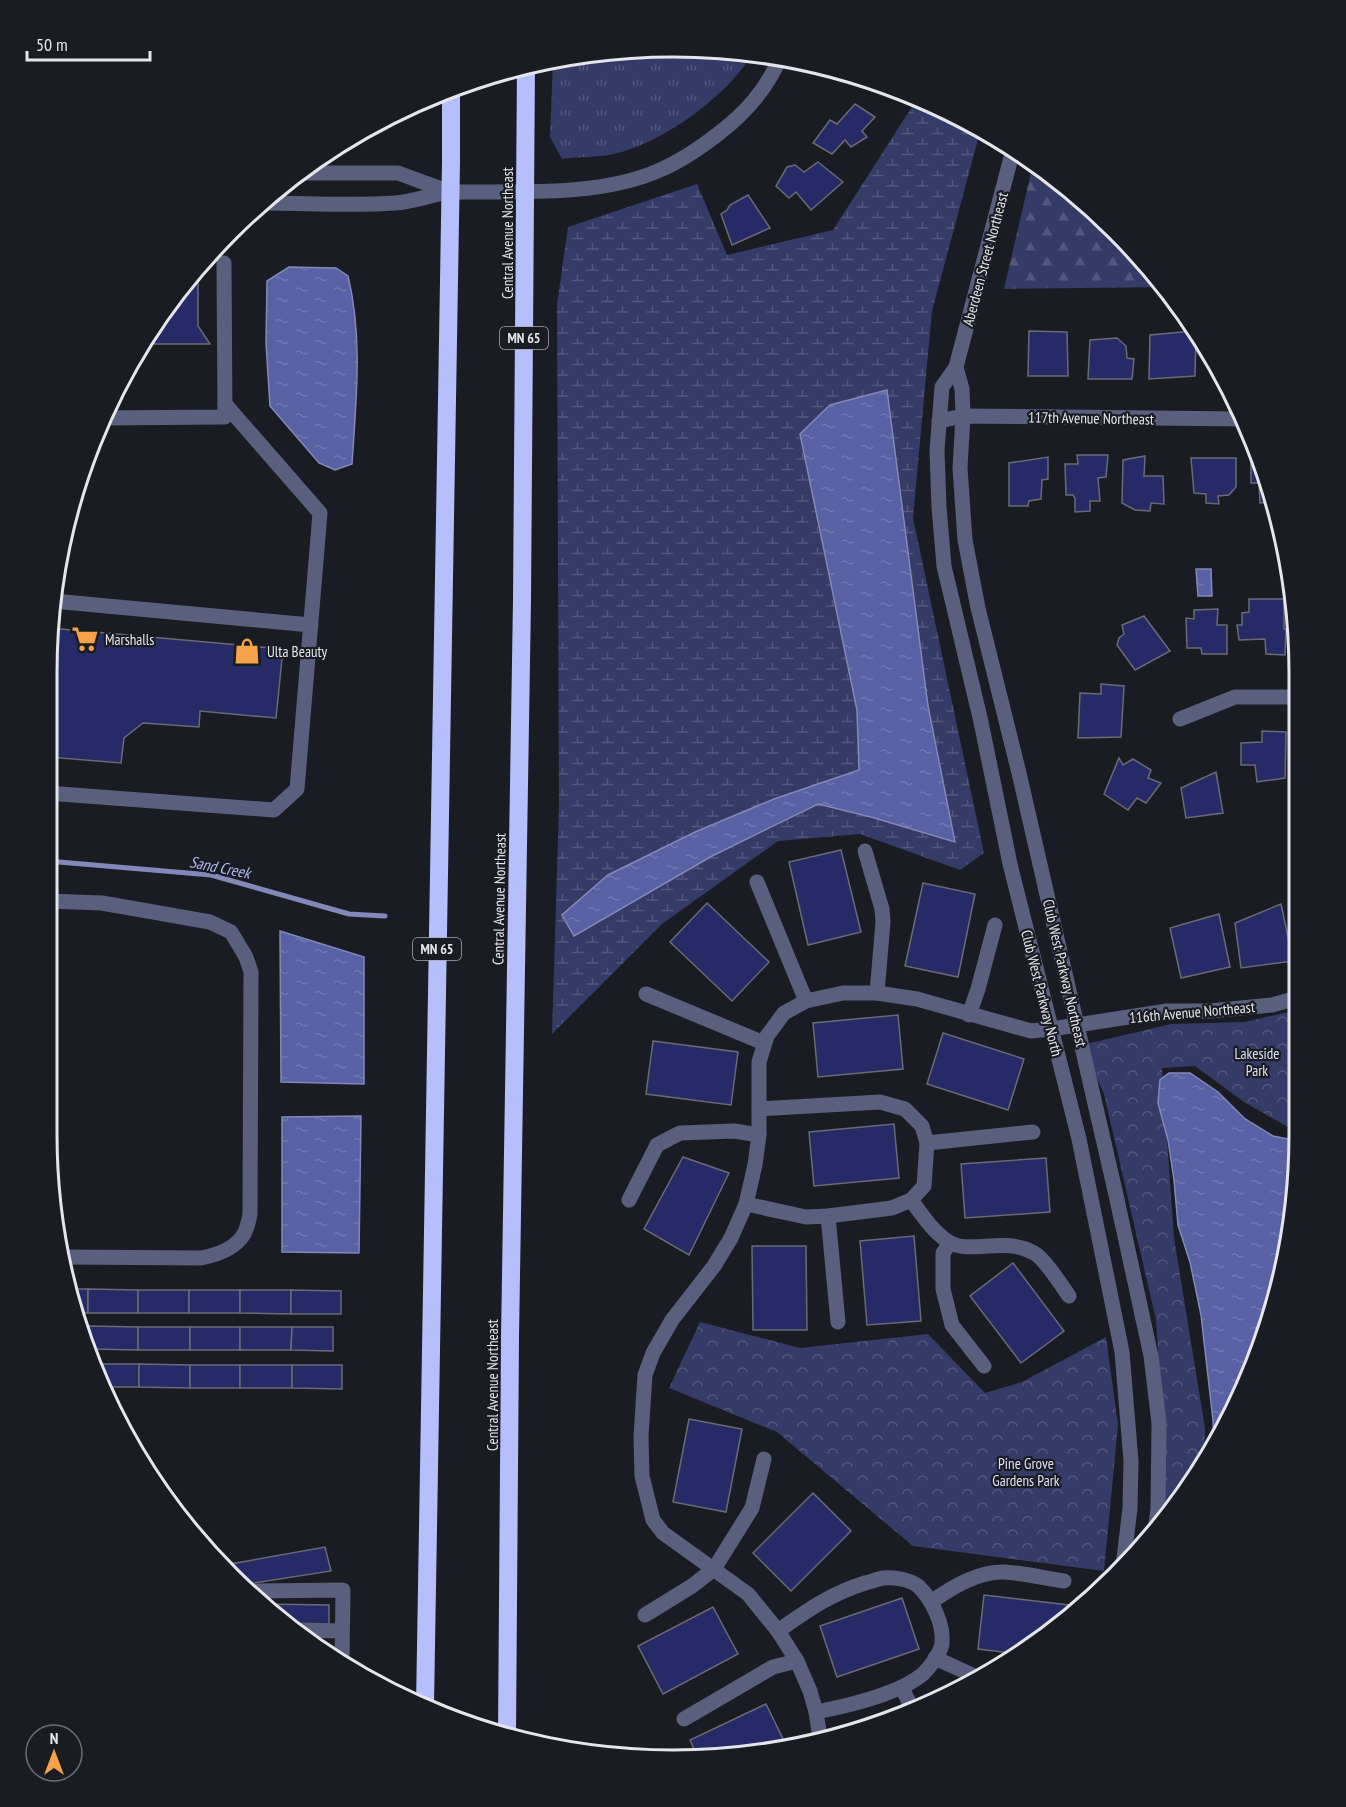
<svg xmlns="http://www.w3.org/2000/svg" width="1346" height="1807" font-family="'PT Sans Narrow',sans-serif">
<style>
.grass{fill:url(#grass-tufts)}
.forest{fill:url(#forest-firs)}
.wetland{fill:url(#wetland-marsh)}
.park{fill:url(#park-crowns)}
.water{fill:url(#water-ripples);stroke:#8289b9;stroke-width:1.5}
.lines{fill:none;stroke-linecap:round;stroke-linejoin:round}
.stream{stroke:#8289b9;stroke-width:5}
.building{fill:#262a67;stroke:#696b74;stroke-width:1.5}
.minor{stroke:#595f7c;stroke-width:15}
.highway{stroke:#b4bffb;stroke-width:18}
.labels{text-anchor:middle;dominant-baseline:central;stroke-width:4.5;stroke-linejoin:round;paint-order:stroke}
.shield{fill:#1a1c23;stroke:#a8a9b0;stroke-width:1.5}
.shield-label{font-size:14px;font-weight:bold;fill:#e5e6ec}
.street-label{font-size:15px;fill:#e5e6ec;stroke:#1a1c23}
.poi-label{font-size:15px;fill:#e5e6ec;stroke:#1a1c23;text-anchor:start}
.park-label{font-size:15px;fill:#dde1f5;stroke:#1a1c23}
.water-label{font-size:16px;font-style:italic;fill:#afbaf3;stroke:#1a1c23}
.rim{fill:none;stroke:#e5e6ec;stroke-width:3}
</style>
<defs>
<pattern id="grass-tufts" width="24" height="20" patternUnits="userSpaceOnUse" patternTransform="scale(1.5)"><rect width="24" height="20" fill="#353b67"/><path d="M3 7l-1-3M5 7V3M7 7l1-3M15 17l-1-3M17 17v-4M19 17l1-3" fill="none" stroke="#52577d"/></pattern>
<pattern id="forest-firs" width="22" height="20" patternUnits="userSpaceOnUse" patternTransform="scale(1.5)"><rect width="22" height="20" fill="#353b67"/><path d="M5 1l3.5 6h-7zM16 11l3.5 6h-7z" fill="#52577d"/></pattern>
<pattern id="wetland-marsh" width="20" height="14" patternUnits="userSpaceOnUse" patternTransform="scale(1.5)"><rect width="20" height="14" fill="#353b67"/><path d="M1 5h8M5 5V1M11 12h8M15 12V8" fill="none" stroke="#52577d"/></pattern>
<pattern id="park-crowns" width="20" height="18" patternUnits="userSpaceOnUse" patternTransform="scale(1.5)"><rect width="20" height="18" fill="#353b67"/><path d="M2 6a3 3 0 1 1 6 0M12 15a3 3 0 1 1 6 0" fill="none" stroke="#52577d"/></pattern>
<pattern id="water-ripples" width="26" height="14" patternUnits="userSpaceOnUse" patternTransform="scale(1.5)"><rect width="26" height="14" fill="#5761a3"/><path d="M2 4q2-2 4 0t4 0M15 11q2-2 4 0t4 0" fill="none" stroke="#6f78b0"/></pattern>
</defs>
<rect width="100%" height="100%" fill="#1a1c23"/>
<!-- grass -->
<path class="grass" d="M632,48l121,4c-24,44 -94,94 -144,103 -15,2 -31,2 -47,4l-12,-22 3,-76z"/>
<!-- forest -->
<path class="forest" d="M1033,164l53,38 79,85 -161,2z"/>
<!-- wetland -->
<path class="wetland" d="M917,99l64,29 -49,183 -19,207 71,335 -24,17 -100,-36 -82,7 -116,83 -110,110 7,-229 -2,-500 11,-78 129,-43 30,71 106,-25z"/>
<!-- park -->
<g class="park">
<path d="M1297,1010l1,120 -3,1 -51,-29 -49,-36 -33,2 12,170 31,190 -1,35 -43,61 5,-54 -10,-150 -52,-226 -22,-49 89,-21 74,-2z"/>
<path d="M700,1322l100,26 128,-14 57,59 37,-11 84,-45 12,88 -14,146 -191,-25 -136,-114 -108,-44z"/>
</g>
<!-- water -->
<g class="water">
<path d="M289,267l47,1 12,8c15,62 8,125 4,188l-17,6 -16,-7 -49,-57 -4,-63 1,-62z"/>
<path d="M887,390l41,316 27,136 -84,-25 -53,-13 -106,52 -138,80 -12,-21 46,-40 87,-43 79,-33 85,-29 -2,-60 -57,-276 30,-29z"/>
<path d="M1196,569h15l1,27h-14z"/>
<path d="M280,931l84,26v127l-83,-2z"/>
<path d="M1169,1073h21l28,19 27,27 28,17 25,5v34l-32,160 -52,114 -1,-29 -12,-105 -11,-53 -12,-37 -4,-45 -6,-40 -10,-37 2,-23z"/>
<path d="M361,1116l-2,137 -77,-1v-135z"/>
</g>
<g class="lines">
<!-- stream -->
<path class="stream" d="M47,861l164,14 138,39 36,2"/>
</g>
<!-- building -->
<g class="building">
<path d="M855,104l20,13 -13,14 5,6 -16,10 -6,-7 -13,14 -19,-11 17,-23 7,4z"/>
<path d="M818,162l25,20 -32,28 -15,-18 -7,6 -13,-12 11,-19 8,-2 9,7z"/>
<path d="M748,195l22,33 -38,17 -11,-31 6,-4 3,-5z"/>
<path d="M198,265v61l12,18h-56v-21z"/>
<path d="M1029,331l38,1 1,44h-40z"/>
<path d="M1193,331l3,5 -1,40 -46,3 1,-44z"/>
<path d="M1117,338l9,8 1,12 7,1 -2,20h-44l2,-39z"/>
<path d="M1077,455h31l-2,22 -8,1 2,23h-10v10l-15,1v-13l-2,-4h-7l-1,-31h13z"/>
<path d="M1145,456l-1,20h19l1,28 -13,-1 -1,8 -15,-1 -13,-7 1,-43z"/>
<path d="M1048,457v22l-6,1 -1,19 -12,2 -1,5h-19v-43z"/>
<path d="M1191,458h45v29l-7,8 -11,1 1,8 -13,-1v-9l-12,-1z"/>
<path d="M1259,460l11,42 -10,1 -1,-20h-8v-22z"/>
<path d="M1249,599h35v30h2l-1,26 -19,-1 -1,-15 -26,1 -2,-15h5v-12l7,-1z"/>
<path d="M1218,609l-1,16h10v29h-25l-1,-6h-14l-1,-30 8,1v-9z"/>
<path d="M1144,616l26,35 -35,19 -18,-25 2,-7 5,-4 -2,-9z"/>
<path d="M50,628l233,21 -7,69 -76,-7 -1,16 -56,-4 -19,15 -3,25 -72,-6 -2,20 1,-124z"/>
<path d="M1101,684l23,2 -3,51 -43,1 2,-45 21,1z"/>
<path d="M1262,731l24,1 -1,46 -28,4 -2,-17h-14v-22l21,-1z"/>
<path d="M1119,758l4,7 10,-6 18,11 -3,8 13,5 -15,20 -9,-5 -9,12 -24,-16z"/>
<path d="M1216,772l7,41 -37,5 -5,-30z"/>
<path d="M841,850l20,82 -53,13 -19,-83z"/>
<path d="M923,883l52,11 -17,83 -53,-11z"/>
<path d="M707,903l62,59 -37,39 -62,-59z"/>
<path d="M1281,904l12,57 -52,7 -6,-45z"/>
<path d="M1219,914l11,53 -49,11 -11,-50z"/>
<path d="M898,1015l5,54 -85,8 -5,-54z"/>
<path d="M943,1033l81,26 -16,51 -81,-26z"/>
<path d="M653,1041l85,11 -7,53 -85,-11z"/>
<path d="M894,1124l5,54 -85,8 -5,-54z"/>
<path d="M683,1157l46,16 -40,82 -45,-26z"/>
<path d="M1046,1158l4,54 -85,6 -4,-54z"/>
<path d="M914,1236l7,85 -54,4 -7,-84z"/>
<path d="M752,1246h54l1,84h-54z"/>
<path d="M1013,1263l51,68 -43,32 -51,-67z"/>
<path d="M67,1289h21v24h-13l-7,-17z"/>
<path d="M88,1289l50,1v23h-50z"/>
<rect x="138" y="1290" width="51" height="23"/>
<rect x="189" y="1290" width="51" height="23"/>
<path d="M240,1290h51v24l-51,-1z"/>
<path d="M291,1290l50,1v23h-50z"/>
<path d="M80,1326h8v19z"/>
<path d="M88,1326l50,1v23l-48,-1 -2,-4z"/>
<rect x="138" y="1327" width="52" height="23"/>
<rect x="190" y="1327" width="50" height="23"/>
<path d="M240,1327h52l-1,23h-51z"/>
<path d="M292,1327h41v24l-42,-1z"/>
<path d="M96,1364h43v23h-33z"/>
<path d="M139,1364l51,1v23l-51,-1z"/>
<rect x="190" y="1365" width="50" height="23"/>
<rect x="240" y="1365" width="52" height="23"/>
<path d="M292,1365h50v24l-50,-1z"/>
<path d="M689,1419l53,10 -16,83 -53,-10z"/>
<path d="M813,1493l38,38 -60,60 -38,-38z"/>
<path d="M325,1547l6,24 -89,14 -22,-22h16z"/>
<path d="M984,1595l85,10 -1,14 -14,12 -34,23 -42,-5z"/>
<path d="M902,1598l17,51 -82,28 -17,-51z"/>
<path d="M259,1604l70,1v22h-36z"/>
<path d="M713,1607l25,47 -75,40 -25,-48z"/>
<path d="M766,1704l20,41 -72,14 -16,-1 -8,-18z"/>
</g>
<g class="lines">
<!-- minor -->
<g class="minor">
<path d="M1013,150l-57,217 -14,20 -5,63 2,57 5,59 37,156 29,142 69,275 43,213 9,109 -1,47 -7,59"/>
<path d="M296,173h102l52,19"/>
<path d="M263,203c44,0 89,3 132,0 20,-1 39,-10 58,-11 65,-1 147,5 207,-22 21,-9 40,-22 58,-36 28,-21 48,-44 62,-76"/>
<path d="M956,367l6,22 1,27 -3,52 5,72 13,68 41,165 97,422 35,161 8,67 -1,86 -3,22"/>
<path d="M102,418l123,-1 -1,-154"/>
<path d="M939,421l24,-5 281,3"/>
<path d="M53,601l258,24"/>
<path d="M1180,719l55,-22h60"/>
<path d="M47,793l227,17 23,-21 23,-276 -95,-109"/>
<path d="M865,851l17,58 1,13 -6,71"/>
<path d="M757,882l49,119"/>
<path d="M47,901l55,2 108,19 21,10 15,25 5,15 -1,242c-1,6 -3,14 -6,20 -9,15 -27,21 -43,24l-138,-1"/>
<path d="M646,994l118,49"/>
<path d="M969,1015l9,-26 17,-64"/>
<path d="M927,1143l106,-11"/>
<path d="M629,1200l28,-55 23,-12 54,-2 25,4"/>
<path d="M911,1200c11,15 22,32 38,42 21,13 56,-6 85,11 10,5 28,33 35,43"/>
<path d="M746,1204l60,13 22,-1 64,-8 19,-8 13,-14 3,-43 -5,-17 -17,-17 -25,-7 -121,7"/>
<path d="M828,1216l10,106"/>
<path d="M950,1243l-7,10v36l9,36 32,41"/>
<path d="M247,1591l96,-1 -1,70"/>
<path d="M931,1602c20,-14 47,-31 73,-30 19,1 40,6 60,9"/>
<path d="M645,1615l47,-29 22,-17 38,-61 12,-49"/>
<path d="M298,1630l44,1"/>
<path d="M778,1631c30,-21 52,-37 87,-48 6,-1 12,-4 18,-5 10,-1 26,1 35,8 14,13 26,38 24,58 -2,10 -12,23 -19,30 -24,20 -76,32 -107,38"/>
<path d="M935,1658l46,21"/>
<path d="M902,1688l11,22"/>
<path d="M684,1719l89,-52 24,-6"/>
<path d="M820,1738l-4,-26 -6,-21 -13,-30 -19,-30 -30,-37 -85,-61 -10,-13 -11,-44 -1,-40 4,-61 8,-22 19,-33 42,-54 17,-28 15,-34 9,-39 4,-30v-73l8,-26 17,-23 22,-12 37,-8h34l40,6 114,32 20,-2 116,-18h43l62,-6 25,-7"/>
</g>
<!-- highway -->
<g class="highway">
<path d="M425,1706l26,-1544v-72"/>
<path d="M507,1734l3,-397 12,-737 4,-535"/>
</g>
</g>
<!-- icons -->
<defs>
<g id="supermarket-bare" transform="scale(2.07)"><path d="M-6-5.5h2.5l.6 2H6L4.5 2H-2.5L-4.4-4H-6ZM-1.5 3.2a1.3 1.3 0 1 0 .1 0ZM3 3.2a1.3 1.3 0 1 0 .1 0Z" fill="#f5a346" stroke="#1a1c23" stroke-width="2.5" paint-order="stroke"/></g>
<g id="shop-bare" transform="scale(2.07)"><path d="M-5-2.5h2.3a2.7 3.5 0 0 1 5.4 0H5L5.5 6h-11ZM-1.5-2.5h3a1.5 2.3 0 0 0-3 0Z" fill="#f5a346" stroke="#1a1c23" stroke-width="2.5" paint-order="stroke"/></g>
</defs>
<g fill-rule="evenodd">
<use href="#supermarket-bare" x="85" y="639"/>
<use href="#shop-bare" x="247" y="651"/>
</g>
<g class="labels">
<!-- shield labels -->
<g class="shield">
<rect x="500" y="327" width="48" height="22" rx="4.5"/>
<rect x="413" y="938" width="48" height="22" rx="4.5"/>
</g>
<g class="shield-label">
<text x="524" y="338">MN 65</text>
<text x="437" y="949">MN 65</text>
</g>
<!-- street labels -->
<g class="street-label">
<text transform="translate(507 233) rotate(-90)">Central Avenue Northeast</text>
<text transform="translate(985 259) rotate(-75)">Aberdeen Street Northeast</text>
<text transform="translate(1091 418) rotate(1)">117th Avenue Northeast</text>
<text transform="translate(499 899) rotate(-89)">Central Avenue Northeast</text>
<text transform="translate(1065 973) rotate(77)">Club West Parkway Northeast</text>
<text transform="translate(1042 993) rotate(76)">Club West Parkway North</text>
<text transform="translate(1192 1012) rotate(-5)">116th Avenue Northeast</text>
<text transform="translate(492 1385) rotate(-90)">Central Avenue Northeast</text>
</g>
<!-- poi labels -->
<g class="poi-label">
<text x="105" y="639">Marshalls</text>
<text x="267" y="651">Ulta Beauty</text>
</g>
<!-- park labels -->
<g class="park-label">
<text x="1257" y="1053">Lakeside<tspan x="1257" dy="17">Park</tspan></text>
<text x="1026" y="1463">Pine Grove<tspan x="1026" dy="17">Gardens Park</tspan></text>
</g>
<!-- water labels -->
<g class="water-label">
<text transform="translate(220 867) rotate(11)">Sand Creek</text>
</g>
</g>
<!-- crop -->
<path d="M0 0H1346V1807H0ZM673 57H673A616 616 0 0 1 1289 673V1134A616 616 0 0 1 673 1750H673A616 616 0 0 1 57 1134V673A616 616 0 0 1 673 57Z" fill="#1a1c23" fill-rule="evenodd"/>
<path class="rim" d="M673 57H673A616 616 0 0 1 1289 673V1134A616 616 0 0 1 673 1750H673A616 616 0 0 1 57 1134V673A616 616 0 0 1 673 57Z"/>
<!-- north arrow -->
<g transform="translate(54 1753)"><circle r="28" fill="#1a1c23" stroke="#6b6d73" stroke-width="1.5"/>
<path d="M0-4.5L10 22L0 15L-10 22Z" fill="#f5a346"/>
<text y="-9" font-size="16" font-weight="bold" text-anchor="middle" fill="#e5e6ec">N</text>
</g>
<!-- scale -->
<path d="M27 51v9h123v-9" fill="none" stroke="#e5e6ec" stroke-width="3"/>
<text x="36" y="51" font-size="18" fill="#e5e6ec" stroke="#1a1c23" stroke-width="4.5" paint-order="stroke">50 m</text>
</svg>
